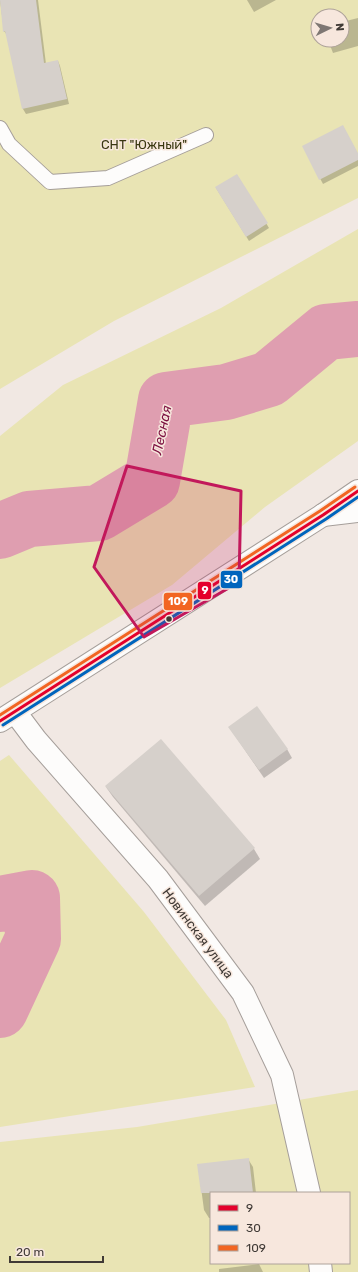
<svg xmlns="http://www.w3.org/2000/svg" width="358" height="1272" font-family="Rubik,sans-serif">
<style>
.green{fill:#e9e4b4;fill-rule:evenodd}
.shadow{fill:#0003}
.lines{fill:none;stroke-linecap:round;stroke-linejoin:round}
.river{stroke:#df9eb0;stroke-width:56}
.building{fill:#d6d0cb}
.lane-casing{stroke:#a59e9a;stroke-width:16}
.street-casing{stroke:#a59e9a;stroke-width:24}
.primary-casing{stroke:#a59e9a;stroke-width:24}
.lane{stroke:#fdfcfb;stroke-width:14}
.street{stroke:#fdfcfb;stroke-width:22}
.primary{stroke:#fdfcfb;stroke-width:22}
.bus-1-casing{stroke:#f7e7dd;stroke-width:6}
.bus-2-casing{stroke:#f7e7dd;stroke-width:6}
.bus-3-casing{stroke:#f7e7dd;stroke-width:6}
.bus-1{stroke:#e4002b;stroke-width:3}
.bus-2{stroke:#0065bd;stroke-width:3}
.bus-3{stroke:#f26522;stroke-width:3}
.marked{fill:#c2185b;fill-opacity:0.2;stroke:#c2185b;stroke-width:3;stroke-linejoin:round}
.bus-dot{fill:#403a36;stroke:#f7e7dd;stroke-width:1.5}
.labels{text-anchor:middle;dominant-baseline:central;stroke-width:3;stroke-linejoin:round;paint-order:stroke}
.park-label{font-size:13px;fill:#393710;stroke:#f7e7dd}
.street-label{font-size:13px;fill:#403a36;stroke:#f7e7dd}
.water-label{font-size:14px;font-style:italic;fill:#7c1040;stroke:#f7e7dd}
.line-badge{stroke:#f7e7dd;stroke-width:1.5}
.badge-label{font-size:11px;text-anchor:middle;font-weight:bold;fill:#fff}
</style>
<rect width="100%" height="100%" fill="#f1e8e3"/>
<!-- green -->
<g class="green">
<path d="M0,0h358v198l-244,123 -114,68zM318,16h24v24h-24z"/>
<path d="M358,229v212l-93,66 -93,78 -172,103v-252l63,-51 158,-77z"/>
<path d="M9,755l135,157 82,108 29,67 -255,40v-366z"/>
<path d="M358,1090v182h-358v-130l137,-15zM211,1193h138v70h-138z"/>
</g>
<!-- shadow -->
<g class="shadow">
<path d="M0,0h38l8,64 12,-3 2,5 9,38 -43,10 -3,-5 -16,-74 -3,-4z"/>
<path d="M247,0h29l-22,12z"/>
<path d="M358,18v28l-25,7 -5,-13h14v-18z"/>
<path d="M303,146l55,8v12l-35,18z"/>
<path d="M237,175l32,53 -20,13 -33,-53z"/>
<path d="M229,727l58,22 5,9 -28,20z"/>
<path d="M106,787l148,62 6,10 -55,47 -92,-109z"/>
<path d="M248,1159l5,8 3,26h-45v25h-2l-5,-8 -6,-45z"/>
<path d="M259,1264l4,8h-44v-3z"/>
</g>
<g class="lines">
<!-- river -->
<g class="river">
<path d="M0,531l29,-12 70,-6 53,-32 14,-81 60,-8 43,-13 57,-47 32,-3"/>
<path d="M0,904l32,-6 1,41 -33,71"/>
</g>
</g>
<!-- building -->
<g class="building">
<path d="M0,0h36l8,63 14,-3 9,39 -45,10 -17,-78 -2,1z"/>
<path d="M343,125l15,28v7l-39,20 -17,-34z"/>
<path d="M237,174l31,49 -22,14 -31,-50z"/>
<path d="M257,706l31,43 -29,21 -31,-43z"/>
<path d="M161,739l94,109 -56,48 -94,-110z"/>
<path d="M249,1158l4,35h-52l-4,-29z"/>
</g>
<g class="lines">
<!-- lane casing -->
<g class="lane-casing">
<path id="lane" d="M0,128l9,16 41,38 58,-4 98,-43"/>
</g>
<!-- street casing -->
<g class="street-casing">
<g id="street">
<path d="M323,515l35,-4"/>
<path d="M15,712l21,28 122,139 85,114 39,82 27,118"/>
<path d="M320,1263l1,9"/>
</g>
</g>
<!-- primary casing -->
<g class="primary-casing">
<path id="primary" d="M0,721l323,-206 35,-24"/>
</g>
<!-- lane -->
<use href="#lane" class="lane"/>
<!-- street -->
<use href="#street" class="street"/>
<!-- primary -->
<use href="#primary" class="primary"/>
<!-- bus-1 casing -->
<g class="bus-1-casing">
<path id="bus-1" d="M0,721l323,-206 35,-24"/>
</g>
<!-- bus-2 casing -->
<g class="bus-2-casing">
<path id="bus-2" d="M3,725l323,-206 32,-22"/>
</g>
<!-- bus-3 casing -->
<g class="bus-3-casing">
<path id="bus-3" d="M0,715l320,-204 35,-24"/>
</g>
<!-- bus-1 -->
<use href="#bus-1" class="bus-1"/>
<!-- bus-2 -->
<use href="#bus-2" class="bus-2"/>
<!-- bus-3 -->
<use href="#bus-3" class="bus-3"/>
</g>
<!-- marked area -->
<path class="marked" d="M127,466l114,25 -2,91 -95,55 -50,-70z"/>
<!-- markers -->
<circle class="bus-dot" cx="169" cy="619" r="3.5"/>
<g class="labels">
<!-- park labels -->
<g class="park-label">
<text x="144" y="144">СНТ "Южный"</text>
</g>
<!-- street labels -->
<g class="street-label">
<text transform="translate(198 933) rotate(53)">Новинская улица</text>
</g>
<!-- water labels -->
<g class="water-label">
<text transform="translate(162 430) rotate(-78)">Лесная</text>
</g>
</g>
<g class="line-badge">
<rect x="220" y="570" width="23" height="19" rx="4" fill="#0065bd"/>
<rect x="197" y="581" width="15" height="19" rx="4" fill="#e4002b"/>
<rect x="163" y="592" width="30" height="19" rx="4" fill="#f26522"/>
</g>
<g class="badge-label">
<text x="231" y="583">30</text>
<text x="205" y="594">9</text>
<text x="178" y="605">109</text>
</g>
<!-- legend -->
<rect x="210" y="1192" width="140" height="72" fill="#f7e7dd" stroke="#aea29a"/>
<rect x="218" y="1205" width="20" height="6" fill="#e4002b" stroke="#aea29a"/>
<text x="246" y="1212" font-size="12" fill="#403a36">9</text>
<rect x="218" y="1225" width="20" height="6" fill="#0065bd" stroke="#aea29a"/>
<text x="246" y="1232" font-size="12" fill="#403a36">30</text>
<rect x="218" y="1245" width="20" height="6" fill="#f26522" stroke="#aea29a"/>
<text x="246" y="1252" font-size="12" fill="#403a36">109</text>
<!-- north arrow -->
<g transform="translate(330 28) rotate(85)"><circle r="19" fill="#f7e7dd" stroke="#aea29a"/>
<path d="M0-3L7 15L0 10L-7 15Z" fill="#7e7773"/>
<text y="-6" font-size="11" font-weight="bold" text-anchor="middle" fill="#403a36">N</text>
</g>
<!-- scale -->
<path d="M10 1256v6h93v-6" fill="none" stroke="#403a36" stroke-width="2"/>
<text x="16" y="1256" font-size="12" fill="#403a36" stroke="#f7e7dd" stroke-width="3" paint-order="stroke">20 m</text>
</svg>
